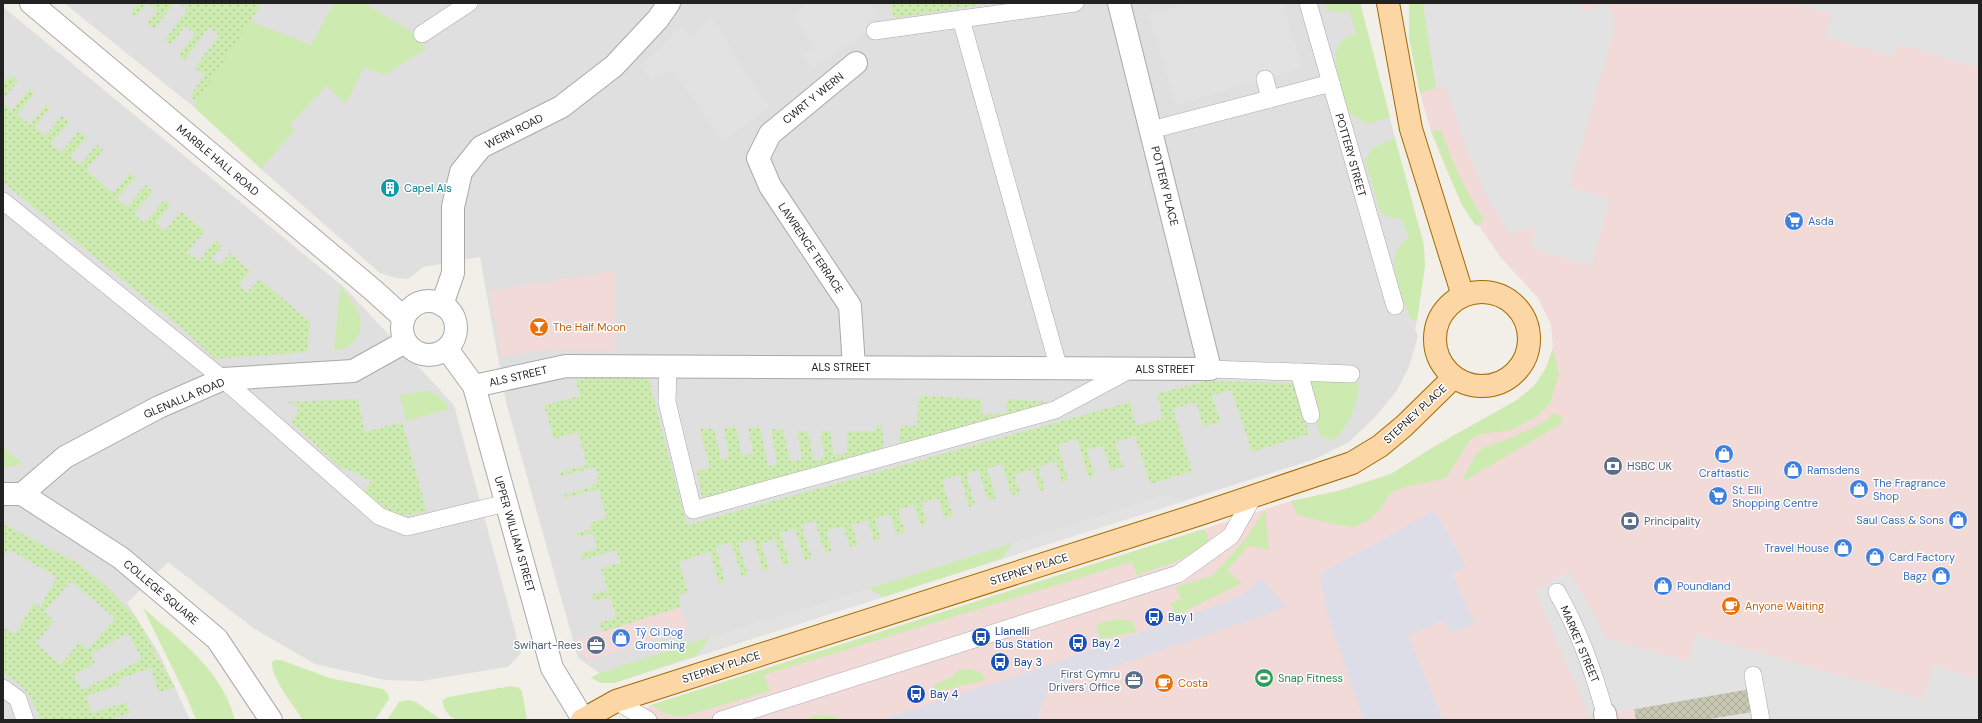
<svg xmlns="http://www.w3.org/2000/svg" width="1982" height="723" font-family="'DM Sans',sans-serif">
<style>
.residential{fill:#e0dfdf}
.commercial{fill:#f2dad9}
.construction{fill:url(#construction-cross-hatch)}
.grass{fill:#cdebb0}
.garden{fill:url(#garden-dots);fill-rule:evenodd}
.parking{fill:#e2e2e2}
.plaza{fill:#dddde8}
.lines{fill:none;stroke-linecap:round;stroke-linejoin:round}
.service-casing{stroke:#a9a9a9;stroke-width:18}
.minor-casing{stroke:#a9a9a9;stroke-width:24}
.primary-casing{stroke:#a06b00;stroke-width:24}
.service{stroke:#fff;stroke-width:17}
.minor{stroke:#fff;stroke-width:22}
.primary{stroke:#fcd6a4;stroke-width:22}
.labels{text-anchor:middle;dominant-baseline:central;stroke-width:3;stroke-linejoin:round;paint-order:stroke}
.street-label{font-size:11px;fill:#222;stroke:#fff}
.culture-label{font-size:11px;fill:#0d838f;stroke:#fff;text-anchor:start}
.shop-label{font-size:11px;fill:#366cbe;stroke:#fff;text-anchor:start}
.food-label{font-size:11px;fill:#c56008;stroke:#fff;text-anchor:start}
.service-label{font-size:11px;fill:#4e5e75;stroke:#fff;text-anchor:start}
.transit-label{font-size:11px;fill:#164399;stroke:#fff;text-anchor:start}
.leisure-label{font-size:11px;fill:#27864d;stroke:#fff;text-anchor:start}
</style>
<defs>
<pattern id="construction-cross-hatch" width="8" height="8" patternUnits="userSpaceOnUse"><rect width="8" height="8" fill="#c7c7b4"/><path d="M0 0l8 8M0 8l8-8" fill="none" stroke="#abab9a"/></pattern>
<pattern id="garden-dots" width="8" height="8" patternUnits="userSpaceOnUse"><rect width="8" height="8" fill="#cdebb0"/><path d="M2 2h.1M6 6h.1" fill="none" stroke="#b0c997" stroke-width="1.8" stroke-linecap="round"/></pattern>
</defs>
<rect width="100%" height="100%" fill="#f2efe9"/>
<!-- residential -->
<g class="residential">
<path d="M64,3h1296l35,135 -21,9 17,71h10l8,20 -14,33 16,49h6l-2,9 3,7 -9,31 -13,25 -20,24 -27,26 -34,17 -701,224 -36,-25 -72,-256 -26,-145 -57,10 -15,12 -12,-1 -16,-5 -119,-104 -67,-62z"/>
<path d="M3,7l342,281 109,117 67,248 -13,14 -87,14 -36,-1 -70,-16 -62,-36 -85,-66 -41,41 32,50 31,67h-187z"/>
</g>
<!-- commercial -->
<g class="commercial">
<path d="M1409,3h570v717h-1353l25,-15 640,-204 47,-10 53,-17 44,-28 82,-46 18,-15 11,-17 7,-20 -2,-23 -13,-27 -37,-40 -22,-32 -17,-21 -16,-36 -15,-38 -11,-38 -11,-55z"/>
<path d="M613,271l3,3 -1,77 -76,-1 -38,7 -11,-66z"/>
<path d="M681,607l7,22 -98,31 -11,-9 -3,-12z"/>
</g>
<!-- construction -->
<path class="construction" d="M1750,689l4,23 -50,8h-68l-2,-12z"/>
<!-- grass -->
<g class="grass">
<path d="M334,3h30l52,31 10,15 -41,26 -21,-8 -18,37 -20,-18 -36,39 5,5 -34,39 -67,-62 56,-86 61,24z"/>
<path d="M1321,3h39l30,114 -22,7 -18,-10c-6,-21 -27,-62 -3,-77 2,-2 6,-2 9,-3l-7,-23c-10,3 -20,1 -28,-8z"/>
<path d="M1409,3h14l13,85 -16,5 -11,-55z"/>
<path d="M1441,130c11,32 25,61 43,90l-8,6 -14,-21 -31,-74z"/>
<path d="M1395,138l29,107 1,22 -8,53h-6c-6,-16 -20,-49 -16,-65 3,-8 8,-13 14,-17l-8,-20h-10l-11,-6 -15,-53 9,-12z"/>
<path d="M340,286c6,8 14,17 18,26 8,19 -4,39 -24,38z"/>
<path d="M1553,348l6,26 -9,30 -14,13 -25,13 -30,4 -11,6 -24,38 -41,9 -15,6 -9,16 -12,11 -16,7 -16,-2 -39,-10 -7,-14 47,-10 53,-17 44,-28 82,-46 18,-15 11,-17z"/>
<path d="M1303,381l56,1c-2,22 -8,42 -24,57l-6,1 -9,-4z"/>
<path d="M428,391c10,4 16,8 21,18l-43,12 -6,-26z"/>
<path d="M1555,413l5,3 4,6 -103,61 15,-29 6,-6 28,-10 31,-14z"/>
<path d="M3,447l20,17 -20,4z"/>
<path d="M1265,510l4,40 -21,-4 -21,25 15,12 -67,33 -5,-12 11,-6 -6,-11 37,-11 32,-35z"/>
<path d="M1204,529l4,5v7l-5,6 -28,15 -38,13 -5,-13 -368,113 6,16 -89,26 -17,-4 -13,-8z"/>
<path d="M1013,543l-11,15 -118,39 -16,-8z"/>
<path d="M143,608c36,31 80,63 92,112h-39l-9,-22z"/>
<path d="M1117,619l15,2 5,11 -36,7 -5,-11 4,-5z"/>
<path d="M710,637l-13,18 -83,28h-13l-10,-5 6,-4z"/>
<path d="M275,660h6l49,18 53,11 5,5 1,5 -14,21h-72c-9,-14 -32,-42 -31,-58z"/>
<path d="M971,669l9,3 6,8 -54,13 3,-9 18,-7c2,-8 10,-7 18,-8z"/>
<path d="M511,686l7,1 4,4 5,29c-22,0 -48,3 -69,0 -8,-1 -16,-11 -15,-20l5,-3z"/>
<path d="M408,700l8,2 25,18h-54l12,-18z"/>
<path d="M816,715l20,1 2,4h-34z"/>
</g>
<!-- garden -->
<g class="garden">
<path d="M138,3h36l-20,26 -7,-5 10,-13 -10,-8 -11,14 -5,-5z"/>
<path d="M178,3h84l-65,99 -7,-6 15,-21 -10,-7 24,-33 -10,-8 -25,34 -5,-5 16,-22 -10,-8 -14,19 -6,-5 22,-30z"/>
<path d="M889,3h105l-100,15z"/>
<path d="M10,75l8,6 -15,18v-16z"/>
<path d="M29,89l6,4 -18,22 13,10 16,-20 4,2 -15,20 10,9 17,-20 7,6 -18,22 10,8 18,-21 8,6 -17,20 10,8 17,-20 6,5 -17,20 27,23 17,-20 6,4 -19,22 10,8 19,-22 7,7 -19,22 10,9 20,-23 7,5 -15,18 9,8 16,-19 24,19 -18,21 12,9 17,-21 6,6 -11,13 9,6 10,-12 20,18 -11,14 8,8 13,-14 50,43 -3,30 -92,7 -29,-27 -183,-150v-80l9,8z"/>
<path d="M648,377l39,148 443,-123 6,24 27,-8 -6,-24 49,-13 89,2 14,51 -57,18 -21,-62 -19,6 9,26 -18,5 -7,-25 -23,7 19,61 -5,3 -37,11 -15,-48 -20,6 8,25 -12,4 -8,-25 -16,4 8,26 -6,2 -12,-39 -19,6 10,35 -6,2 -6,-21 -18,6 7,22 -5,2 -7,-22 -19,6 6,18 -8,2 -10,-31 -15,5 9,29 -8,2 -10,-30 -12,4 9,31 -6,2 -9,-32 -18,5 11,36 -8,3 -7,-21 -17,5 6,21 -6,2 -7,-21 -16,5 7,22 -8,3 -7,-21 -15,5 6,20 -7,2 -6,-21 -16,5 6,20 -8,2 -7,-21 -17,5 6,20 -7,2 -10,-32 -14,4 11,33 -7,2 -10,-31 -15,4 10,31 -7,2 -8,-27 -14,5 8,25 -6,2 -9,-32 -16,4 10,32 -6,2 -11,-35 -15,5 9,35 -6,1 -9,-31 -31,10 9,30 -10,3 3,12 -79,25 -2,-9 16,-5 -6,-21 -17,4 -2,-6 17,-5 -7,-22 20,-5 -5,-13 -33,10 -2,-7 16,-4 -4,-16 -16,4 -1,-4 15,-4 -1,-6 16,-5 -7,-29 -35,9 -1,-3 29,-8v-3l7,-3 -4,-14 -34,9 -1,-4 27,-7 -9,-33 -24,7 -10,-34 36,-9 -4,-16 10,-2z"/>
<path d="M919,396l62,3v15h25l1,-15 40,3v2l-148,40 1,-18h17z"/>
<path d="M358,399l7,33 37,-10 25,90 -23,3 -10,-1 -31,-22 8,-11 -23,-12h-6l-52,-48 4,-2 5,-11 -12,-6z"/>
<path d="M876,425l6,1 2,22 -182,51 -5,-28 13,-3 -10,-39h14l7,30 8,-1 -5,-30 12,-1 6,29 11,-3 -5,-25 12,-1 8,39 9,-2 -6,-35 12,1 8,32 11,-3 -5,-28h11l6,30 10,-3 -3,-27h9l4,24 13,-2v-22h29z"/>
<path d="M3,524l73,38 29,23 31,32 39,71 -17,4 -7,-24 -33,11 2,6 -34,11 6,17 34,-11 4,11 -20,7h-70c-8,-24 -15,-34 -37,-46v-46l13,6 17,-31 7,4 17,-30 -49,-28 -5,10zM71,581l44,37 -27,32 -8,-8 -20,23 -24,-22 18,-22 -10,-9zM128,633l14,26 -60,31 -8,-15 21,-12 -4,-9z"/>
</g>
<!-- parking -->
<g class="parking">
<path d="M804,3h65l10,15 -13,2 6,9 -60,40 -9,-14 11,-7 -21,-32 13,-9z"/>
<path d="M1191,3h92l19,65 -126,37 -27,-90z"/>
<path d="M1423,3h157l3,9 25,-9 7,23 -45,161 40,11 -18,68 -61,-18 4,-20 -25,6 -27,-44 -28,-72 -9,-32 -10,2z"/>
<path d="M1792,3h187v65l-81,-24 -4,13 -68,-20 6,-23z"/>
<path d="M713,17l23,41 33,50 -47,33 -50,-72 -20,12 -12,-15 43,-40 7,11z"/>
<path d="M1165,495l21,6 -184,57 11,-15z"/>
<path d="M1569,571l39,68 81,22 7,-26 228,64 9,-34 46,13v42h-275l50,-8 -4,-23 -160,28 -55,-126z"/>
<path d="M868,589l16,8 -187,58 13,-18z"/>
</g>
<!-- plaza -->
<g class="plaza">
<path d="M1435,510l31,57 -14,6 23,51 -25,9 -5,-13 -37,15 35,85h-80l-37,-110 -6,-36z"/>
<path d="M1261,578l26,29 -238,82 -13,31h-156l149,-48 203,-72 19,-11z"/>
</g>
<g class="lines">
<!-- service casing -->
<g class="service-casing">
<g id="service">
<path d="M1308,3l87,303"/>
<path d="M961,19l98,350"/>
<path d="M875,31l200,-28"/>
<path d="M422,34l47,-31"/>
<path d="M1265,79l5,20"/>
<path d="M1151,130l180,-47"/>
<path d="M3,201l220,178 156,137 28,11 99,-24"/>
<path d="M668,366l-1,36 26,108 362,-100 76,-41"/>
<path d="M1210,369l141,5"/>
<path d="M1299,372l12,43"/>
<path d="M1557,592c22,39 37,79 48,122"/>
<path d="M1753,675l8,45"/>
<path d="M3,688l15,11 7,21"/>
<path d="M616,701l32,19"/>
<path d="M721,720l457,-146 53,-38 22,-39"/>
</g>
</g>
<!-- minor casing -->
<g class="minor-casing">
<g id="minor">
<path d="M31,3l342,287 31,28"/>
<circle cx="429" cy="328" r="27"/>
<path d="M442,305l11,-32v-66l8,-35 20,-25 80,-40 53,-41 44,-47 11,-16"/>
<path d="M447,349l27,37 78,282 31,51"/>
<path d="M854,367l-4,-61 -80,-120 -12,-28 12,-24 86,-71"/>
<path d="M474,386l92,-20 644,3 -91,-366"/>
<path d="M3,494h19l43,-37 94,-50 64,-28 130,-8 52,-29"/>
<path d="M22,494l99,64 96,81 54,81"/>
<path d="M1605,714l1,6"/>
</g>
</g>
<!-- primary casing -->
<g class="primary-casing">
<g id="primary">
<path d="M1388,3l23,126 52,167"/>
<circle cx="1482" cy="339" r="47"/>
<path d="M582,720l34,-19 584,-187 152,-51 28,-17 24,-20 49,-48"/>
</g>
</g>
<!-- service -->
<use href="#service" class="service"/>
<!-- minor -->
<use href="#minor" class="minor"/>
<!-- primary -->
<use href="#primary" class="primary"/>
</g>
<!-- icons -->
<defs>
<g id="building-disc" transform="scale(1)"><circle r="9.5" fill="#0f9aa8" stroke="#fff"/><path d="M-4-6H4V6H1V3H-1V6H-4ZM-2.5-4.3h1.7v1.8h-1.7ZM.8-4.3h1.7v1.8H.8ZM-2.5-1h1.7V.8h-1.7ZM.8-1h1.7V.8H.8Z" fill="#fff"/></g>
<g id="supermarket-disc" transform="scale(1)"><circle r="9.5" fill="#3f7fe0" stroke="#fff"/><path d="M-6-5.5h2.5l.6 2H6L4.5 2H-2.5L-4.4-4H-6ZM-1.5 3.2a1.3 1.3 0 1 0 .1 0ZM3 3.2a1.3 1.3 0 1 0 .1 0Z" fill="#fff"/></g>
<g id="bar-disc" transform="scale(1)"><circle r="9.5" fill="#e8710a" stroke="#fff"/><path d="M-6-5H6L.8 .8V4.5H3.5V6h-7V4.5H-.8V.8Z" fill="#fff"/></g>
<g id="shop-disc" transform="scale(1)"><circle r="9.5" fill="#3f7fe0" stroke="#fff"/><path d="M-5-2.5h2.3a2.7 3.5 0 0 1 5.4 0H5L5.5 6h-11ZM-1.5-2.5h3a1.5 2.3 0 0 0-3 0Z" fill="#fff"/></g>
<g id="bank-disc" transform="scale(1)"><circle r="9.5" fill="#5c6f8a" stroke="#fff"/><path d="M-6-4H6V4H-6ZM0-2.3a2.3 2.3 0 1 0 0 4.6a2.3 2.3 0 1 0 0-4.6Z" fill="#fff"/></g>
<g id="cafe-disc" transform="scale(1)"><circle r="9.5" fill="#e8710a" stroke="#fff"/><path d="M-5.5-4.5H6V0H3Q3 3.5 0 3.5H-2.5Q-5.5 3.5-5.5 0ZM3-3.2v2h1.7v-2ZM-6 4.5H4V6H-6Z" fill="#fff"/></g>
<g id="bus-disc" transform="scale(1)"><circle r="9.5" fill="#1a4fb4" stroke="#fff"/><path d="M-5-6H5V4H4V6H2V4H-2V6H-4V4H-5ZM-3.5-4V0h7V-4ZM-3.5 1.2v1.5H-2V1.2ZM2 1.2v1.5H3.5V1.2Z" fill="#fff"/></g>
<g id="office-disc" transform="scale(1)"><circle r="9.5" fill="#5c6f8a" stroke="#fff"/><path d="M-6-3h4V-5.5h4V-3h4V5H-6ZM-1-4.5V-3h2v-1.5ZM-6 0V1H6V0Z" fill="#fff"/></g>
<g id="stadium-disc" transform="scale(1)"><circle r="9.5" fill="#2e9e5b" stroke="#fff"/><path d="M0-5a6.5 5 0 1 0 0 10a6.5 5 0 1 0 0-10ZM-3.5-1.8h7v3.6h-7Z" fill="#fff"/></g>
</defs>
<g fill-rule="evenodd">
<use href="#building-disc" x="390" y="188"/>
<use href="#supermarket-disc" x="1794" y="221"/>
<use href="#bar-disc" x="539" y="327"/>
<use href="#shop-disc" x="1724" y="454"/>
<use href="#bank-disc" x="1613" y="466"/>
<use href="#shop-disc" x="1793" y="470"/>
<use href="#shop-disc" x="1859" y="489"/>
<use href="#supermarket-disc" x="1718" y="496"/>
<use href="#shop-disc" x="1958" y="520"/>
<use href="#bank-disc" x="1630" y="521"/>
<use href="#shop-disc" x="1843" y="548"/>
<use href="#shop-disc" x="1875" y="557"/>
<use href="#shop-disc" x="1941" y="576"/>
<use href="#shop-disc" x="1663" y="586"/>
<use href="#cafe-disc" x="1731" y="606"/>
<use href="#bus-disc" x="1154" y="617"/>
<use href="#bus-disc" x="981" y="637"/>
<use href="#shop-disc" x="621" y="638"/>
<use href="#bus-disc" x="1078" y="643"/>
<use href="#office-disc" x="596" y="645"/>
<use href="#bus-disc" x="1000" y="662"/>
<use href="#stadium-disc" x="1264" y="678"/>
<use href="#office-disc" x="1134" y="680"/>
<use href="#cafe-disc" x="1164" y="683"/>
<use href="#bus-disc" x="916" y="694"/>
</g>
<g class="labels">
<!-- street labels -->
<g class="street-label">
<text transform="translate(813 98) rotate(-39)">CWRT Y WERN</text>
<text transform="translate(514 131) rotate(-27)">WERN ROAD</text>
<text transform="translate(1351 155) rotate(74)">POTTERY STREET</text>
<text transform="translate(218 160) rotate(40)">MARBLE HALL ROAD</text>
<text transform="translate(1165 186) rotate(76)">POTTERY PLACE</text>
<text transform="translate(811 248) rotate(56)">LAWRENCE TERRACE</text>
<text x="841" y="367">ALS STREET</text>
<text x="1165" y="369">ALS STREET</text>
<text transform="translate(518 376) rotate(-13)">ALS STREET</text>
<text transform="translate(184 398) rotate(-23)">GLENALLA ROAD</text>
<text transform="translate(1415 414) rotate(-43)">STEPNEY PLACE</text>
<text transform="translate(515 534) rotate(74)">UPPER WILLIAM STREET</text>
<text transform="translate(1029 569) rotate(-18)">STEPNEY PLACE</text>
<text transform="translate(161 592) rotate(40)">COLLEGE SQUARE</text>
<text transform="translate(1580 644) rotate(67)">MARKET STREET</text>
<text transform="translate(721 667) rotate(-18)">STEPNEY PLACE</text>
</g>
<!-- culture labels -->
<g class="culture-label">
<text x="404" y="188">Capel Als</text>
</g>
<!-- shop labels -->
<g class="shop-label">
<text x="1808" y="221">Asda</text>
<text x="1807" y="470">Ramsdens</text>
<text x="1724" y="473" text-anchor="middle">Craftastic</text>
<text x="1873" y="483">The Fragrance<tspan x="1873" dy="13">Shop</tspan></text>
<text x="1732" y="490">St. Elli<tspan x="1732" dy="13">Shopping Centre</tspan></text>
<text x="1944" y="520" text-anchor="end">Saul Cass &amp; Sons</text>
<text x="1829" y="548" text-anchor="end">Travel House</text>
<text x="1889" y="557">Card Factory</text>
<text x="1927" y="576" text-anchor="end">Bagz</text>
<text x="1677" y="586">Poundland</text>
<text x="635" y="632">Tŷ Ci Dog<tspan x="635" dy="13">Grooming</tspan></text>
</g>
<!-- food labels -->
<g class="food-label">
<text x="553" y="327">The Half Moon</text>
<text x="1745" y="606">Anyone Waiting</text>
<text x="1178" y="683">Costa</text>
</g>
<!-- service labels -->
<g class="service-label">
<text x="1627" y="466">HSBC UK</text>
<text x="1644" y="521">Principality</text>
<text x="582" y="645" text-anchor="end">Swihart-Rees</text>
<text x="1120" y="674" text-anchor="end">First Cymru<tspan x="1120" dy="13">Drivers' Office</tspan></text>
</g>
<!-- transit labels -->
<g class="transit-label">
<text x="1168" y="617">Bay 1</text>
<text x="995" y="631">Llanelli<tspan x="995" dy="13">Bus Station</tspan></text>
<text x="1092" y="643">Bay 2</text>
<text x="1014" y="662">Bay 3</text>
<text x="930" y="694">Bay 4</text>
</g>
<!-- leisure labels -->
<g class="leisure-label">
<text x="1278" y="678">Snap Fitness</text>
</g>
</g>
<!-- border -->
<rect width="1982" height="723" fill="none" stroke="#222222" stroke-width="8"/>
</svg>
